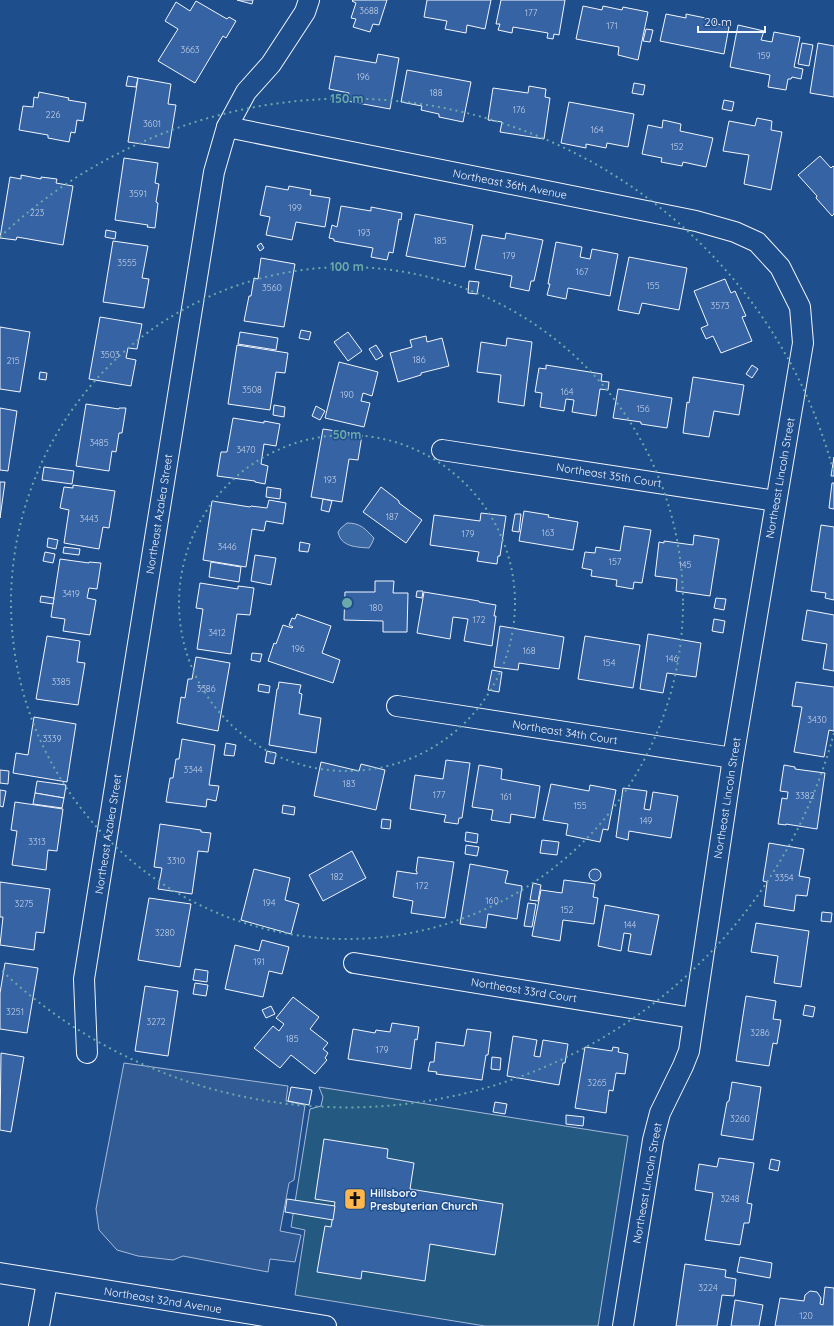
<svg xmlns="http://www.w3.org/2000/svg" width="834" height="1326" font-family="Quicksand,sans-serif">
<style>
.green{fill:#245a82;stroke:#a8bbd7}
.parking{fill:#305b95;stroke:#a8bbd7}
.water{fill:#3b69a3;stroke:#a8bbd7}
.building{fill:#3563a3;stroke:#f2f6ff}
.lines{fill:none;stroke-linecap:round;stroke-linejoin:round}
.minor-casing{stroke:#f2f6ff;stroke-width:22}
.minor{stroke:#1f4e8c;stroke-width:20}
.ring{fill:none;stroke:#6aa9a8;stroke-width:2;stroke-dasharray:2 4}
.labels{text-anchor:middle;dominant-baseline:central;stroke-width:3;stroke-linejoin:round;paint-order:stroke}
.number-label{font-size:9px;fill:#c3d1e8}
.street-label{font-size:11px;fill:#f2f6ff;stroke:#1f4e8c}
.poi-label{font-size:11px;font-weight:bold;fill:#f2f6ff;stroke:#1f4e8c;text-anchor:start}
.centre{fill:#6aa9a8;stroke:#1f4e8c;stroke-width:2}
.ring-label{font-size:12px;text-anchor:middle;font-weight:bold;fill:#6aa9a8;stroke:#1f4e8c;stroke-width:3;stroke-linejoin:round;paint-order:stroke}
</style>
<rect width="100%" height="100%" fill="#1f4e8c"/>
<!-- green -->
<path class="green" d="M319,1087l309,49 -30,190h-113l-190,-31 10,-65 -14,-3 19,-118 11,-3 2,-9z"/>
<!-- parking -->
<path class="parking" d="M124,1063l164,23 -2,15 19,4 -11,75 -5,3 -9,48 21,4 -6,27 -25,-3 -2,13 -85,-16 -10,4 -35,-4 -21,-6 -18,-20 -3,-21z"/>
<!-- water -->
<path class="water" d="M347,523c14,0 18,6 27,15l-2,5 -3,5c-13,-1 -28,-1 -31,-16l3,-4z"/>
<!-- building -->
<g class="building">
<path d="M237,0h16l-1,4z"/>
<path d="M353,0h34l-8,25 -6,-1 -3,8 -17,-5 3,-8 -5,-1 5,-15 -4,-2z"/>
<path d="M427,0h64l-6,29 -18,-4 -1,8 -21,-4 2,-8 -23,-4z"/>
<path d="M501,0h64l-6,35 -5,-1 -1,5 -6,-1 1,-5 -35,-6 -1,6 -14,-3 2,-6h-4z"/>
<path d="M196,1l31,18 2,-2 7,4 -10,17 -3,-2 -28,47 -37,-22 20,-32 -13,-8 11,-19 14,9z"/>
<path d="M583,6l19,4 1,-4 19,4 1,-3 25,5 -10,48 -20,-5 1,-8 -43,-8z"/>
<path d="M666,14l20,4v-4l29,6 -1,3 15,4 -5,27 -64,-13z"/>
<path d="M738,25l26,6 -3,9 11,2 2,-10 26,5 -6,30 9,2 -2,10 -9,-2 -1,2h-3l-2,11 -18,-3 2,-12 -40,-8z"/>
<path d="M646,29l7,1 -3,12 -7,-1z"/>
<path d="M802,43l11,2 -4,21 -11,-2z"/>
<path d="M818,43l16,3v51l-24,-4z"/>
<path d="M378,54l21,4 -9,51 -43,-8 2,-8 -20,-4 6,-33 41,7z"/>
<path d="M407,70l64,12 -8,40 -24,-5v-3l-18,-4 1,-4 -21,-4z"/>
<path d="M128,76l10,2 -2,9 -10,-1z"/>
<path d="M138,78l33,6 -3,20 8,1 -7,43 -41,-6z"/>
<path d="M634,83l11,2 -2,10 -11,-2z"/>
<path d="M529,86l17,3 -1,8 5,1 -6,41 -44,-7 2,-10 -14,-2 5,-32 35,5z"/>
<path d="M39,92l30,6 -1,2 18,3 -3,18 -6,-1 -2,13 -4,-1 -2,10 -21,-4v-3l-29,-5 4,-24 10,1 1,-10 4,1z"/>
<path d="M724,100l10,2 -2,9 -10,-2z"/>
<path d="M569,102l65,12 -6,33 -21,-4 -1,5 -20,-4v4l-25,-5z"/>
<path d="M757,118l15,3 -1,9 11,2 -11,58 -27,-6 5,-29 -26,-4 6,-30 26,5z"/>
<path d="M663,120l18,4 -1,7 33,7 -7,29 -23,-5 -1,4 -21,-4 1,-4 -20,-4 6,-29 14,3z"/>
<path d="M820,156l11,12 2,-2 1,1v47l-2,2 -16,-18 1,-2 -19,-21z"/>
<path d="M124,158l34,5 -3,20 4,1 -3,18 2,1 -3,25 -8,-1 1,-2 -33,-5z"/>
<path d="M21,175l20,4v-2l16,2 -1,4 17,3 -10,59 -46,-8 -1,3 -16,-2 10,-61 11,2z"/>
<path d="M266,186l22,4 1,-4 22,4 -1,5 20,3 -5,29 -29,-5 -4,18 -26,-5 4,-18 -10,-2z"/>
<path d="M341,206l30,5v-4l31,6 -1,7 -2,-1 -6,34 -4,-1 -2,8 -16,-3 2,-9 -39,-7v-2l-5,-1 3,-13 5,2z"/>
<path d="M415,214l58,11 -8,42 -59,-11z"/>
<path d="M106,230l10,2 -1,7 -10,-2z"/>
<path d="M506,233l37,7 -9,41h-3l-2,10 -19,-4 2,-11 -37,-7 7,-34 23,4z"/>
<path d="M113,241l35,5 -6,32 7,1 -5,29 -41,-6z"/>
<path d="M556,242l26,5 -2,10 10,2 2,-10 26,5 -8,42 -42,-8 -2,11 -19,-4 3,-11h-2z"/>
<path d="M261,243l3,5 -4,3 -3,-5z"/>
<path d="M629,257l58,11 -8,42 -37,-7 -3,11 -21,-4z"/>
<path d="M261,258l34,6 -11,63 -40,-6 5,-25h2l3,-18 4,1z"/>
<path d="M725,279l6,14 4,-2 11,25 -4,1 10,24 -31,12 -8,-17 -7,3 -5,-11 7,-3 -14,-34z"/>
<path d="M469,281l10,1 -2,12 -9,-1z"/>
<path d="M100,317l42,7 -5,25 -9,-1 -2,10 10,2 -5,26 -42,-7z"/>
<path d="M0,327l30,5 -10,60 -20,-3z"/>
<path d="M301,330l10,2 -2,8 -10,-2z"/>
<path d="M240,332l38,6 -2,12 -38,-6z"/>
<path d="M348,332l14,19 -14,10 -14,-19z"/>
<path d="M426,336l1,6 15,-4 7,28 -28,7v2l-23,7 -8,-29 22,-6 -2,-7z"/>
<path d="M507,338l25,4 -8,64 -26,-4 3,-27 -24,-3 4,-30 25,4z"/>
<path d="M237,345l51,8 -3,20 -9,-1 -6,38 -42,-6z"/>
<path d="M376,345l7,11 -7,4 -7,-11z"/>
<path d="M339,362l39,10 -6,24 -9,-3 -2,8 9,2 -6,24 -39,-9z"/>
<path d="M546,365l56,9 -1,7 8,1 -1,8 -8,-1 -4,27 -24,-4 2,-12 -8,-1 -2,12 -24,-4 2,-14 -7,-1 4,-24 7,1z"/>
<path d="M752,365l6,4 -6,9 -6,-4z"/>
<path d="M40,372l7,1 -1,7 -7,-1z"/>
<path d="M693,377l51,8 -5,30 -25,-4 -5,26 -26,-4 4,-31 2,1z"/>
<path d="M618,389l54,9 -5,30 -26,-4v-2l-28,-4z"/>
<path d="M86,404l33,5v-1h7l-4,25h-3l-3,19 -4,-1 -3,20 -33,-5z"/>
<path d="M274,405l11,2 -1,10 -11,-2z"/>
<path d="M316,406l9,5 -5,9 -8,-4z"/>
<path d="M0,408l17,3 -9,60 -8,-1z"/>
<path d="M233,418l31,5v-2l16,3 -4,22 -12,-2 -3,20 7,2 -3,18 -10,-2v-1l-38,-5 4,-24h6z"/>
<path d="M323,429l39,6 -4,25 -9,-1 -7,43 -31,-5z"/>
<path d="M834,457v19h-3z"/>
<path d="M44,467l30,4 -2,13 -30,-4z"/>
<path d="M0,482h5l-5,36z"/>
<path d="M832,483h2v26l-5,-1z"/>
<path d="M73,485l42,6 -6,37 -6,-1 -4,22 -35,-6 5,-33 -9,-2 4,-21 9,1z"/>
<path d="M267,487l14,2 -1,10 -14,-2z"/>
<path d="M381,487l18,14v2l23,17 -16,23 -43,-31z"/>
<path d="M323,499l9,2 -3,11 -8,-2z"/>
<path d="M269,500l17,3 -3,21 -17,-3 -2,10 -12,-2 -6,38 -43,-7 9,-59 38,6 1,-1 16,2z"/>
<path d="M524,511l25,4 -1,2 30,5 -5,28 -54,-9z"/>
<path d="M481,513l25,3 -6,40h-2l-1,8 -20,-3 2,-9 -49,-7 4,-30 46,6z"/>
<path d="M515,514h6l-2,18 -7,-1z"/>
<path d="M821,525l13,2v73l-9,-2 1,-5 -15,-2z"/>
<path d="M624,526l27,4 -9,53 -8,-1 -1,7 -17,-3 1,-6 -26,-4 1,-6 -10,-2 3,-16 10,1 1,-6 24,4z"/>
<path d="M694,535l25,4 -9,57 -34,-5 1,-12 -22,-3 4,-34 5,1v-2l29,4z"/>
<path d="M48,538l10,2 -2,9 -9,-2z"/>
<path d="M300,542l10,2 -2,8 -9,-1z"/>
<path d="M64,547l16,2 -1,6 -16,-2z"/>
<path d="M45,552l10,2 -2,9 -10,-2z"/>
<path d="M255,555l21,3 -5,27 -20,-4z"/>
<path d="M60,559l29,4v-1l12,1 -4,26 -8,-1 -2,10 9,2 -6,35 -27,-4 2,-12 -14,-2z"/>
<path d="M211,562l30,5 -2,15 -30,-5z"/>
<path d="M375,581h19l-1,12h15l-1,39h-24v-11l-39,-1 1,-28h30z"/>
<path d="M200,583l38,6v-3l16,2 -4,27 -13,-1 -6,40 -34,-5 6,-40 -7,-1z"/>
<path d="M417,591h6l-1,7 -6,-1z"/>
<path d="M424,592l55,9v1l17,3 -2,11h2l-4,30 -28,-5 4,-22 -15,-2 -3,22 -33,-6z"/>
<path d="M41,596l13,2 -1,6 -13,-2z"/>
<path d="M716,598l10,1 -2,11 -10,-2z"/>
<path d="M807,610l27,5v56l-11,-2 4,-25 -25,-4z"/>
<path d="M297,614l34,12 -9,27 18,7 -7,23 -65,-22 6,-18 2,1 7,-19 9,3 1,-1 -4,-2 3,-7 3,1z"/>
<path d="M714,619l11,2 -2,12 -11,-2z"/>
<path d="M500,626l64,11 -5,32 -40,-6 -1,7 -24,-3z"/>
<path d="M648,634l53,9 -5,34 -29,-4 -4,20 -23,-4z"/>
<path d="M47,636l33,5 -3,21 8,1 -7,42 -42,-6z"/>
<path d="M585,636l55,9 -7,43 -55,-9z"/>
<path d="M252,653l10,1 -2,8 -9,-2z"/>
<path d="M196,657l34,6 -12,68 -41,-8 4,-26 4,1 3,-19h4z"/>
<path d="M492,670l10,2 -3,20 -11,-2z"/>
<path d="M279,682l22,3 -2,8 3,1 -3,20 22,4 -5,35 -47,-8 8,-56h1z"/>
<path d="M796,682l38,5v44l-5,-1 -5,27 -30,-5 8,-45 -10,-1z"/>
<path d="M259,684l11,2 -1,7 -11,-2z"/>
<path d="M34,717l42,7 -9,58 -54,-9 3,-20 12,2z"/>
<path d="M182,739l33,6 -6,40 10,1 -3,15 -9,-2 -1,8 -40,-5 4,-24h3l3,-19h3z"/>
<path d="M226,743l10,2 -2,11 -10,-1z"/>
<path d="M267,751l9,2 -2,11 -9,-2z"/>
<path d="M446,760l24,3 -8,55h-3l-1,6 -14,-2 2,-7 -36,-6 5,-34 28,4z"/>
<path d="M321,762l38,9 2,-7 24,6 -9,40 -62,-14z"/>
<path d="M479,765l23,4 -1,10 39,7 -5,32 -24,-4 -1,9 -19,-3 2,-10 -21,-3z"/>
<path d="M784,765l11,2v2l30,4 -8,56 -31,-5v1l-8,-1 4,-26 5,1 1,-7 -8,-1z"/>
<path d="M0,770l9,1 -1,13 -8,-1z"/>
<path d="M37,781l29,4 -2,13 -29,-5z"/>
<path d="M551,784l38,7 1,-6 26,5 -8,40 -5,-1 -3,13 -34,-7 2,-11 -25,-4z"/>
<path d="M623,788l24,3 -3,18 6,1 3,-18 25,4 -7,42 -42,-7 -1,9 -12,-3z"/>
<path d="M0,790l6,1 -3,16 -3,-1z"/>
<path d="M35,793l29,5 -2,10 -29,-4z"/>
<path d="M15,802l48,7 -6,42 -9,-1 -2,20 -34,-5 5,-34 -6,-1z"/>
<path d="M283,805l12,2 -1,8 -12,-2z"/>
<path d="M382,819l9,1 -1,9 -9,-1z"/>
<path d="M160,824l41,6v2l10,1 -3,19 -10,-1 -6,43 -34,-5 4,-21 -8,-1z"/>
<path d="M466,832l12,2 -1,9 -12,-2z"/>
<path d="M542,840l17,2 -2,13 -17,-2z"/>
<path d="M769,843l35,6 -5,27 11,2 -3,18 -11,-1 -2,16 -30,-5 3,-24 -4,-1z"/>
<path d="M466,845l13,2 -2,9 -12,-2z"/>
<path d="M352,851l14,27 -43,23 -14,-26z"/>
<path d="M418,857l36,5 -9,56 -34,-5 2,-12 -20,-4 4,-26 20,3v-2l-1,-1z"/>
<path d="M470,864l38,7 -3,12 17,3 -5,33 -29,-5 -2,14 -26,-4z"/>
<circle cx="595" cy="875" r="6"/>
<path d="M254,869l36,9 -5,22 14,4 -8,30 -50,-14z"/>
<path d="M564,880l31,4 -2,13 5,1 -4,26 -31,-4 -3,21 -28,-5 9,-46 21,3z"/>
<path d="M0,882l50,7 -6,44 -8,-1 -2,18 -34,-5 3,-28h-3z"/>
<path d="M533,883l8,2 -3,16 -8,-1z"/>
<path d="M149,898l42,6 -11,63 -42,-7z"/>
<path d="M528,903l8,1 -4,23 -8,-1z"/>
<path d="M605,905l54,10 -8,40 -23,-4 3,-17 -7,-1 -3,18 -23,-5z"/>
<path d="M822,912l10,1 -1,9 -10,-1z"/>
<path d="M756,923l53,8 -8,56 -27,-4 4,-27 -27,-4z"/>
<path d="M262,940l27,7 -7,27 -13,-3 -6,26 -38,-8 10,-44 24,6z"/>
<path d="M5,963l33,5 -11,65 -27,-4v-36z"/>
<path d="M195,969l13,2 -1,11 -14,-2z"/>
<path d="M195,983l13,2 -2,11 -13,-2z"/>
<path d="M145,986l33,5 -10,65 -33,-5z"/>
<path d="M746,996l30,5 -3,18 8,1 -4,24 -4,-1 -4,23 -33,-5z"/>
<path d="M293,997l26,20 -9,12 18,14 -5,6 5,4 -3,5 2,2 -12,14 -24,-19 -11,13 -26,-20 19,-22 6,5 5,-7 -8,-6z"/>
<path d="M805,1005l10,2 -2,10 -10,-2z"/>
<path d="M271,1006l4,8 -9,4 -4,-8z"/>
<path d="M392,1023l27,4 -2,13 -2,-1 -4,30 -63,-10 5,-30 22,4 1,-3 14,2z"/>
<path d="M467,1029l24,3 -3,23h-2l-4,25 -46,-6 1,-2 -9,-1 2,-9h4l2,-20 28,4z"/>
<path d="M513,1036l24,4 -3,16 6,1 3,-17 25,4 -3,19h-2l-4,22 -52,-9z"/>
<path d="M585,1047l27,4 1,-4 6,1 -1,4 10,2 -3,20 -9,-1 -3,18 -4,-1 -3,23 -31,-5z"/>
<path d="M1,1053l23,4 -13,75 -11,-2z"/>
<path d="M492,1057l9,1 -1,12 -9,-1z"/>
<path d="M732,1082l29,5 -8,53 -32,-5 6,-33 2,-1z"/>
<path d="M291,1087l21,3 -3,15 -21,-4z"/>
<path d="M495,1102l12,2 -2,10 -12,-2z"/>
<path d="M566,1115l18,2 -1,9 -17,-2z"/>
<path d="M324,1139l64,10 -1,9 27,5 -4,26 93,15 -8,51 -65,-11 -5,37 -63,-10 -1,8 -44,-7 8,-46 6,1 4,-25 -20,-3z"/>
<path d="M719,1158l35,5 -7,40 5,1 -3,19h-5l-4,22 -35,-5 8,-47 -18,-3 4,-26 18,3z"/>
<path d="M771,1159l9,2 -2,10 -9,-2z"/>
<path d="M287,1199l48,7 -2,14 -48,-8z"/>
<path d="M740,1257l32,6 -2,15 -33,-6z"/>
<path d="M685,1264l41,6 -1,7 11,2 -2,17 -12,-1 -5,31h-41z"/>
<path d="M825,1287l9,1v38h-59l5,-28 24,3 1,-6 5,-4 7,1 4,6 -1,6 3,1z"/>
<path d="M735,1300l28,5 -4,21h-28z"/>
</g>
<g class="lines">
<!-- minor casing -->
<g class="minor-casing">
<g id="minor">
<path d="M227,127l469,94 39,11 22,10 23,25 20,40 3,36 -70,415 -44,293 -6,15 -23,47 -7,27 -30,186"/>
<path d="M442,450l334,51"/>
<path d="M397,706l336,52"/>
<path d="M354,963l339,55"/>
<path d="M87,1053l-3,-74 130,-807 13,-45 19,-35 25,-28 34,-52 4,-12"/>
<path d="M0,1273l326,53"/>
<path d="M39,1326l8,-44"/>
</g>
</g>
<!-- minor -->
<use href="#minor" class="minor"/>
</g>
<!-- distance rings -->
<g class="ring">
<circle cx="347" cy="603" r="168"/>
<circle cx="347" cy="603" r="336"/>
<path d="M834 733A504 504 0 0 1 0 969M0 237A504 504 0 0 1 834 473"/>
</g>
<!-- icons -->
<defs>
<g id="church-square" transform="scale(1.15)"><rect x="-9" y="-9" width="18" height="18" rx="4" fill="#ffb74d" stroke="#1f4e8c"/><path d="M-1.2-6h2.4v3.5h3.3v2.4h-3.3V6h-2.4V-.1h-3.3v-2.4h3.3Z" fill="#111"/></g>
</defs>
<g fill-rule="evenodd">
<use href="#church-square" x="355" y="1199"/>
</g>
<g class="labels">
<!-- number labels -->
<g class="number-label">
<text x="369" y="10">3688</text>
<text x="531" y="12">177</text>
<text x="612" y="25">171</text>
<text x="190" y="49">3663</text>
<text x="764" y="55">159</text>
<text x="363" y="76">196</text>
<text x="436" y="92">188</text>
<text x="519" y="109">176</text>
<text x="53" y="114">226</text>
<text x="152" y="123">3601</text>
<text x="597" y="129">164</text>
<text x="677" y="146">152</text>
<text x="138" y="193">3591</text>
<text x="295" y="207">199</text>
<text x="37" y="212">223</text>
<text x="364" y="232">193</text>
<text x="440" y="240">185</text>
<text x="509" y="255">179</text>
<text x="127" y="262">3555</text>
<text x="582" y="271">167</text>
<text x="653" y="285">155</text>
<text x="272" y="287">3560</text>
<text x="720" y="305">3573</text>
<text x="110" y="354">3503</text>
<text x="419" y="359">186</text>
<text x="13" y="360">215</text>
<text x="252" y="389">3508</text>
<text x="567" y="391">164</text>
<text x="347" y="394">190</text>
<text x="643" y="408">156</text>
<text x="99" y="442">3485</text>
<text x="246" y="449">3470</text>
<text x="330" y="479">193</text>
<text x="392" y="516">187</text>
<text x="89" y="518">3443</text>
<text x="548" y="532">163</text>
<text x="468" y="533">179</text>
<text x="227" y="546">3446</text>
<text x="615" y="561">157</text>
<text x="685" y="564">145</text>
<text x="71" y="593">3419</text>
<text x="376" y="607">180</text>
<text x="479" y="619">172</text>
<text x="217" y="632">3412</text>
<text x="298" y="648">196</text>
<text x="529" y="650">168</text>
<text x="672" y="658">146</text>
<text x="609" y="662">154</text>
<text x="61" y="681">3385</text>
<text x="206" y="688">3386</text>
<text x="817" y="719">3430</text>
<text x="52" y="738">3339</text>
<text x="193" y="769">3344</text>
<text x="349" y="783">183</text>
<text x="439" y="794">177</text>
<text x="805" y="795">3382</text>
<text x="506" y="796">161</text>
<text x="580" y="805">155</text>
<text x="646" y="820">149</text>
<text x="37" y="841">3313</text>
<text x="176" y="860">3310</text>
<text x="337" y="876">182</text>
<text x="784" y="877">3354</text>
<text x="422" y="885">172</text>
<text x="492" y="900">160</text>
<text x="269" y="902">194</text>
<text x="24" y="903">3275</text>
<text x="567" y="909">152</text>
<text x="630" y="924">144</text>
<text x="165" y="932">3280</text>
<text x="259" y="961">191</text>
<text x="15" y="1011">3251</text>
<text x="156" y="1021">3272</text>
<text x="760" y="1032">3286</text>
<text x="292" y="1038">185</text>
<text x="382" y="1049">179</text>
<text x="597" y="1082">3265</text>
<text x="740" y="1118">3260</text>
<text x="730" y="1198">3248</text>
<text x="708" y="1287">3224</text>
<text x="806" y="1315">120</text>
</g>
<!-- street labels -->
<g class="street-label">
<text transform="translate(510 184) rotate(11)">Northeast 36th Avenue</text>
<text transform="translate(609 475) rotate(9)">Northeast 35th Court</text>
<text transform="translate(780 478) rotate(-80)">Northeast Lincoln Street</text>
<text transform="translate(159 514) rotate(-81)">Northeast Azalea Street</text>
<text transform="translate(565 732) rotate(9)">Northeast 34th Court</text>
<text transform="translate(727 798) rotate(-81)">Northeast Lincoln Street</text>
<text transform="translate(108 834) rotate(-81)">Northeast Azalea Street</text>
<text transform="translate(524 990) rotate(9)">Northeast 33rd Court</text>
<text transform="translate(647 1183) rotate(-80)">Northeast Lincoln Street</text>
<text transform="translate(163 1300) rotate(9)">Northeast 32nd Avenue</text>
</g>
<!-- poi labels -->
<g class="poi-label">
<text x="370" y="1193">Hillsboro<tspan x="370" dy="13">Presbyterian Church</tspan></text>
</g>
</g>
<circle cx="347" cy="603" r="6" class="centre"/>
<g class="ring-label">
<text x="347" y="103">150 m</text>
<text x="347" y="271">100 m</text>
<text x="347" y="439">50 m</text>
</g>
<!-- scale -->
<path d="M698 26v6h67v-6" fill="none" stroke="#f2f6ff" stroke-width="2"/>
<text x="704" y="26" font-size="12" fill="#f2f6ff" stroke="#1f4e8c" stroke-width="3" paint-order="stroke">20 m</text>
</svg>
